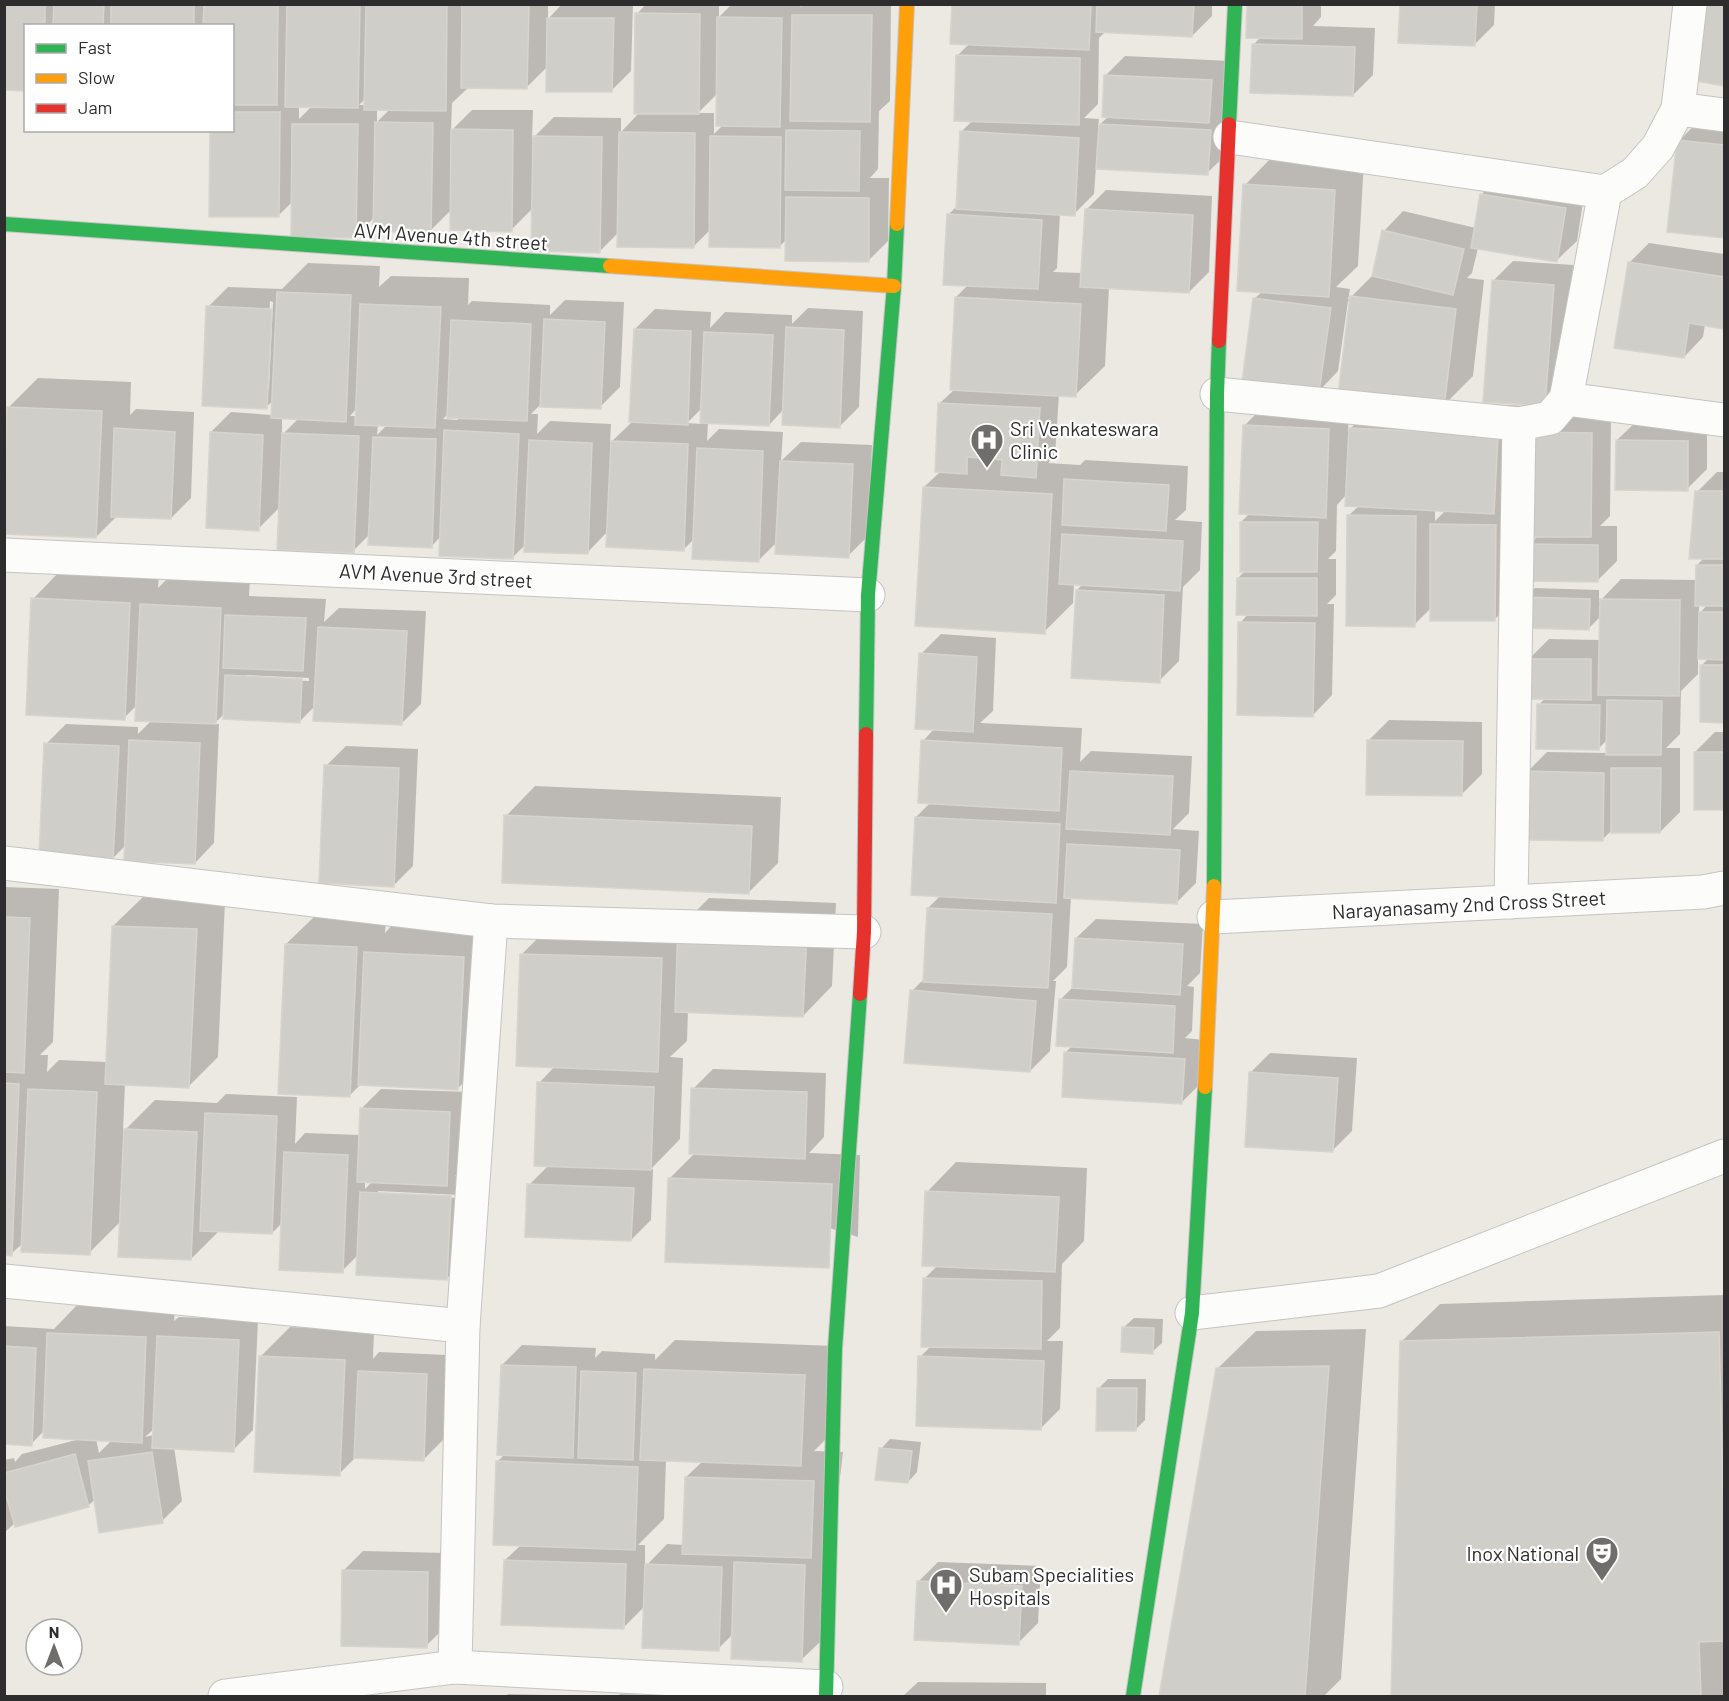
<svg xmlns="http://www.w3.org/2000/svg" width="1729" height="1701" font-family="Barlow,sans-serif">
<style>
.shadow{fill:#0003;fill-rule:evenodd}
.building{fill:#d0cec9;stroke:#d7d4ce;stroke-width:1.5}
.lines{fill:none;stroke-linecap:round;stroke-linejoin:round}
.street-casing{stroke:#c5c4c3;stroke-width:35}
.fast-casing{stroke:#c5c4c3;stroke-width:16}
.slow-casing{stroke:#c5c4c3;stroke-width:16}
.jam-casing{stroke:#c5c4c3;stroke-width:16}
.street{stroke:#fcfcfb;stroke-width:33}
.fast{stroke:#30b455;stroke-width:14}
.slow{stroke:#ff9f0a;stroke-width:14}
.jam{stroke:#e5322d;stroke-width:14}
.labels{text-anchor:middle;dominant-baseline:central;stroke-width:4.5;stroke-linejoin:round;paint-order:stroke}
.street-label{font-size:20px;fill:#2d2d2d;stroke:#fff}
.poi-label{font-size:20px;fill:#2d2d2d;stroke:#fff;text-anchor:start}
</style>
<rect width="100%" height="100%" fill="#ece8e2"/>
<!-- shadow -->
<g class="shadow">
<path d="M4,4h544v15l14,-15h71l-2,67 -20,20 -63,-25 -21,21h-58l-17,16 -1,28 21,-21h61l-1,29 22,-22 67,1v14l19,-20 -3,-98 9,-10h73v13l13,-13h69v3l3,-3h87l-1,97 -11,10 -1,58 -8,9h19l-1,63 -20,20 -81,-22 -8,8 -69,-17 -17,17 -74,-15 -19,19 -67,-43 -22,22 -60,-20 -21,21 -55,-14 -20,19 -62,-35 -15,15 -46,-86v-104h-206zM718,93l6,31 -10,10v-21h-16zM366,98v7h-7zM299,106h13l-13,13zM377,109h13l-13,13z"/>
<path d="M953,4h259v12l-20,20 -86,-5 -7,7 -1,66 -14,14 15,1 -1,7 11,-10 -4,-40 20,-20 106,5 -4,93 -20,19 -111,-6 -2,27 -20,20 -14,-1 -3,55 -4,4 29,1 4,-63 20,-20 106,6 -3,76 -20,20 -80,-5 -4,79 -30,29 -16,-1 -4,62 -7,7 32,2 5,-5 103,6 -2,44 -11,10 27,2 -2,48 -17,17 -4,74 -20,20 -82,-91 6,-6h-9l-1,19 -29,29 -120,-145 17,-16 -1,-68 15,-14 1,-92 13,-13 -21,-69 9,-9 4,-74 12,-12 -15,-65 12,-12z"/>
<path d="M1248,4h73v13l-8,9 62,2 -2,47 -20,20 -100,-50 8,-8z"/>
<path d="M1402,4h93l-1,21 -20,20z"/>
<path d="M1704,4h20v80l-32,-5z"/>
<path d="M1708,111l16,2v124l-55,-7 10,-89z"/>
<path d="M1274,155l90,6 -6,105 -22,21 14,2 -2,11 25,-25 11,-44 19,-20 73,17 5,-33 20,-20 84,14 -8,52 -20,19 -79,-12 -6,25 -5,5 17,2 -11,96 -26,26 80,4 -4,77 -22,22h15l-2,95 -20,20 -63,-12 -17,17 -65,-110 10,-9 -12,-12 -10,11 -1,46 -8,8h8v36l-9,9h7l-2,91 -19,20 -73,-92 9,-10 -11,-35 8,-8 -5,-48 9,-9 -6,-87 20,-20 85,4 -1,21 32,-33 -29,-97h-3l-10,70 -19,20 -65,-92 9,-8 -18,-106zM1435,510h11l-11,11z"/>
<path d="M1649,243l75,11v73l-19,-3 -2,13 -19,20 -55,-94z"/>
<path d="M1513,261l60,4 -9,119 -20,20 -51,-123z"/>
<path d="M308,263l72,3 -1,21 12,-11 78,2 -1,27 4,-4 78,4v10l15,-15 59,2 -4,85 -20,20 -60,-2 -9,9h7l-1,20 13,-13 61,3 -1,19 21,-20 4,-94 20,-20 56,3 -1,16 15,-16 67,3v9l16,-16 55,3 -4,96 -20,20 -55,-18 -15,16 -61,-3 -1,19 12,-12 64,3 -2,29 20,-19 71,3 -4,91 -20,20 -71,-14 -19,19 -63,-23 -12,12 -75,-19 -21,22 -61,-9 -14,14 -71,-22 -10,11 -61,-13 -17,17 -73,-44 -22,22 -47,-97 20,-20 41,3 1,-14 -7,6 -58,-100 20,-20 54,2zM270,301l3,1 -4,87h-3zM357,408v8h-7zM702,408l-1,16 -14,-1zM448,414l12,3 -3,3 -14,-1zM282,417l17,1 -17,17zM378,424l9,1 -10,10z"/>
<path d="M38,378l93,4 -1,33 6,-6 58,3 -3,86 -20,20 -54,-2 -21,21 -87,-130z"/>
<path d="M1552,413l59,1 -1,102 -10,10h17v35l-20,20 -68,-36 10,-10z"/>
<path d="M1637,421h70v48l-20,20 -70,-49z"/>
<path d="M1717,472h7v249h-23l1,-56 7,-7h-11v16l-17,17 -1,43 -14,14h14v64l-20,20 -49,-1 -8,8 -76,-67 20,-20 61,1v-14l-10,10 -59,-44 6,-7 -16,-39 20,-20 51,1 1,-24 -12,12 -64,-30 10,-10 64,2v12l22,-23 76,1v-15l8,-8 -8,-65zM1699,604h9l-9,10z"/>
<path d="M62,569l97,5 -1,14 13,-13 79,4 -1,17 77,3 -2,23 15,-14 87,3 -5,93 -20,20 -86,-18 -15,15 -76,-7 -10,10h5l-5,119 -19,20 -69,-18 -13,13 -67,-114 20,-20 72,3v7l14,-14 -15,-15 -13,13 -91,-119zM246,675l63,3v3l-63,-3z"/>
<path d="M941,634l55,4 -3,73 -13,12 102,5 -2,34 11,-11 101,5 -3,57 -16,16 26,2 -3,52 -20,20 -105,-6 -4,70 -14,14h3l-6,70 -20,20 -118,-80 13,-13 3,-70 13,-13 -25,-78 15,-15 -8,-61 12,-13 -14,-74z"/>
<path d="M1389,720l93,2v52l-20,20 -93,-54z"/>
<path d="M1715,732h9v77l-29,-1v-56z"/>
<path d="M346,746l72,3 -5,117 -20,20 -67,-120z"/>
<path d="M535,786l246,11 -3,66 -29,29 -243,-76z"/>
<path d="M4,887l55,2 -6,153 -13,13h8l-1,17 12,-12 48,2 6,-136 30,-29 82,4 -7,156 -29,29 -64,-3 -2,49 32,-32 62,3 9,-9 71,3 -2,47 10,-11 55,2 1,-26 20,-20 89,3 -4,73 -11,11h15l-3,82 -20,20 -89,-23 -16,16 -59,-49 -11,11 -53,-2 -28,28 -70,-38 -32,32 -66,-10 -12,11h-7zM365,1181h8l-8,8zM378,1191l81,4 -1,3 -80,-4z"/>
<path d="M709,898l127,5 -4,83 -29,30 -115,-5 -1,30 -17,16 13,1 -3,81 -29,30h2l-2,51 -20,20 -102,-55 20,-20 -10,-82 16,-17 -33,-112 29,-29 129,2z"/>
<path d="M316,915l70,3 -1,15 9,-10 99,5 -6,131 -29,29 -97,-4 -11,11 -64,-151z"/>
<path d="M1096,919l107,5 -3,49 -13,13 7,1 -2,44 -7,7 19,2 -3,43 -20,20 -116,-50 8,-8 -13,-45 14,-14 2,-48z"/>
<path d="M1270,1053l87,5 -5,73 -19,19 -83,-77z"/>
<path d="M713,1069l113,4 -2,64 -15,16 51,2 -2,82 -188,-59 25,-25 -2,-64z"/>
<path d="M956,1162l131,6 -3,73 -22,23 -2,64 -13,13h16l-3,68 -20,20 -120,-72 11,-11 -7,-67 14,-14 -11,-73z"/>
<path d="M1724,1295v401h-331l8,-354 39,-38z"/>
<path d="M78,1304l97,4 -1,13 5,-4 79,3 -5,110 -20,20 -59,-3 8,54 -20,20 -67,-22 -7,7 -73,17 -11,10v-73l10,-2 1,4 7,-8 58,-15 -35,-9 -14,14 -27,-1v-117l50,3zM155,1428l-1,7 -9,2zM96,1439l16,1 -13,13z"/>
<path d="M1134,1318l29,1 -1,24 -10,9 -28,-25z"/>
<path d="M290,1327l84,4 -1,28 6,-7 68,3 -4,85 -20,20 -67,-3 -17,17 -79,-117z"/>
<path d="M1366,1329l-25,350 -17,17h-163l56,-327 39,-38z"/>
<path d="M675,1340l159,6 -4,89 -16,16 29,1 -22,189 -20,19 -68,-26 -15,15 -73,-43 -22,22 -118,-68 16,-15 -24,-83 8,-8 -3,-89 20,-20 74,3 -1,10 7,-7 53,3v6zM666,1459l37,2 -17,16 -2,68 -17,-1 -22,23v-22h-7l26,-26z"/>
<path d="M1108,1379h38l-1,41 -10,10 -37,-41z"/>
<path d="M890,1439l31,3 -4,30 -9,10 -27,-33z"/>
<path d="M363,1551l84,2 -1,73 -20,20 -83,-75z"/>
<path d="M938,1562l103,4 -3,57 -20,20 -100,-61z"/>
<path d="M918,1682l128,1v13h-143z"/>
<path d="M508,1694l80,2h-82z"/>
<path d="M620,1694l62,2h-64z"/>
</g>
<!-- building -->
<g class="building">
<path d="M4,4h41v22h-19v65l-22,-1z"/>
<path d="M54,4h50l-1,22h-50z"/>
<rect x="111" y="4" width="83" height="22"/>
<path d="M204,4h74l-1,101h-45v-79h-29z"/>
<path d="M287,4h73l-2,104 -73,-1z"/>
<path d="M366,4h81l-1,107 -82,-1z"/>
<path d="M462,4l67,1 -2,84 -66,-1z"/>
<path d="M952,4h139l-2,46 -139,-6z"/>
<path d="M1097,4h97l-2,33 -96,-5z"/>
<path d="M1247,4h55v35l-56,-1z"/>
<path d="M1400,4h77l-2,42 -77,-3z"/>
<path d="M1703,4h21v82l-34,-6z"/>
<path d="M635,13l65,1 -1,100h-65z"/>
<path d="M792,15h80l-2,107 -80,-1z"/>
<path d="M717,17l65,1 -2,109 -64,-1z"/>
<path d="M547,18h67l-2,74h-66z"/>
<path d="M1252,44l103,3 -2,49 -103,-3z"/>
<path d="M956,55l124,3 -1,67 -125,-4z"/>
<path d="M1104,75l108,5 -3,43 -107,-6z"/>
<path d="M232,112h48l-1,105h-70l1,-87h22z"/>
<path d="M375,122l58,1 -2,109h-58z"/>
<path d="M292,124h66l-2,114 -65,-1z"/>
<path d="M1099,124l112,6 -3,45 -112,-6z"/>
<path d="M451,129l62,1 -1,102 -62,-2z"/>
<path d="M786,130l74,1 -1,60 -74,-1z"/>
<path d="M960,131l119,7 -4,78 -119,-7z"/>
<path d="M619,132l76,1 -1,115 -77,-1z"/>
<path d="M533,136l69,1 -2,116 -69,-2z"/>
<path d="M710,136l71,1 -1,111 -71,-1z"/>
<path d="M1677,140l47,5v93l-57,-6z"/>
<path d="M1243,184l92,6 -6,107 -92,-6z"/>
<path d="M1480,194l86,14 -9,54 -86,-14z"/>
<path d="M786,197l83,1v64l-84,-1z"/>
<path d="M1085,209l108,6 -4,78 -109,-6z"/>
<path d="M947,214l95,6 -4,69 -95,-4z"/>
<path d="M1382,230l82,19 -11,46 -81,-19z"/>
<path d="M1628,262l96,15v52l-35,-6 -5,35 -70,-10z"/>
<path d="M1492,280l62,5 -9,121 -62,-4z"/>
<path d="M277,292l74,3 -5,127 -75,-4z"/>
<path d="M1350,296l106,13 -12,98 -106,-12z"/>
<path d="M955,297l126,7 -5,93 -126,-7z"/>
<path d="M1253,298l78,10 -12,84 -77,-10z"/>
<path d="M360,304l81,3 -6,121 -80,-3z"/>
<path d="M206,306l66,3 -5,100 -65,-3z"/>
<path d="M544,319l61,3 -4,87 -61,-2z"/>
<path d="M451,320l80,4 -4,97 -80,-3z"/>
<path d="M786,327l58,3 -4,98 -58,-3z"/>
<path d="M634,329l57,2 -3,94 -59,-3z"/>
<path d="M704,332l69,3 -4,91 -69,-3z"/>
<path d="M938,403l102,5 -4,70 -35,-3 1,-15 -35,-3v17l-32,-2z"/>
<path d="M7,407l95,4 -6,127 -92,-4z"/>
<path d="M1243,425l86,4 -3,89 -87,-4z"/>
<path d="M114,428l61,4 -4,87 -60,-2z"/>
<path d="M1349,428l149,7 -4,79 -149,-8z"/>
<path d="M444,430l75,4 -6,125 -74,-3z"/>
<path d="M210,432l53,3 -4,96 -53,-3z"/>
<path d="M1531,432l61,1 -1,104h-62z"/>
<path d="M282,433l77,3 -5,117 -77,-3z"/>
<path d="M373,437l63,2 -4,109 -64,-3z"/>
<path d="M529,440l63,3 -4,111 -64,-2z"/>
<path d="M1616,440l72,1v50l-73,-1z"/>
<path d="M611,441l77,3 -4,107 -78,-4z"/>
<path d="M697,448l66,3 -4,111 -67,-3z"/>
<path d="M780,461l73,3 -4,94 -74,-4z"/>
<path d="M1064,479l105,6 -3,46 -104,-6z"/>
<path d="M923,487l129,7 -7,140 -130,-8z"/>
<path d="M1695,491h29v68h-35z"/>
<path d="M1347,515l69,1 -1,111 -69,-1z"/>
<path d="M1240,522h78l-1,50h-77z"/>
<path d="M1430,524l66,1 -1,96h-65z"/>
<path d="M1062,534l121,7 -3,50 -121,-7z"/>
<path d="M1528,544l70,1v37l-71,-1z"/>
<path d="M1696,565h28v41h-29z"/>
<path d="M1237,578h80v38l-81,-1z"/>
<path d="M1076,590l88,5 -4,88 -89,-5z"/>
<path d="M1524,597l66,2 -1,31 -66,-2z"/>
<path d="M31,598l99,5 -5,117 -99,-5z"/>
<path d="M1600,599l80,1 -1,96 -81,-1z"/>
<path d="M140,604l81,4 -5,116 -81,-3z"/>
<path d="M1699,612h25v48l-26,-1z"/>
<path d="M225,615l81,3 -3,53 -80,-3z"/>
<path d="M1238,622l77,1 -2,94 -76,-2z"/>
<path d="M318,627l89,4 -5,94 -89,-4z"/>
<path d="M919,653l58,4 -4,75 -58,-3z"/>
<path d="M1528,659h63v41l-64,-1z"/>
<path d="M1700,665h24v58l-24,-1z"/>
<path d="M225,675l77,4 -2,44 -77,-4z"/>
<path d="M1607,700l55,1 -1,54h-55z"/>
<path d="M1537,704l63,1 -1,45 -63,-1z"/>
<path d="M129,740l71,3 -5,121 -71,-3z"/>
<path d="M921,740l141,8 -3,63 -141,-8z"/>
<path d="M1367,740l96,1 -1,55 -96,-1z"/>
<path d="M44,743l75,3 -6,114 -74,-3z"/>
<rect x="1694" y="752" width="30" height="58"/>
<path d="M324,765l75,3 -5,119 -75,-4z"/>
<path d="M1611,768h50l-1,65h-49z"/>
<path d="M1070,771l103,5 -3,59 -104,-6z"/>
<path d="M1525,771l79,2 -1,68 -78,-1z"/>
<path d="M504,815l248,11 -3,68 -247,-11z"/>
<path d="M915,817l145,7 -4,79 -145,-8z"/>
<path d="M1067,844l113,6 -3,54 -113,-6z"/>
<path d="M927,908l125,6 -4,74 -125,-6z"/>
<path d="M4,917l26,1 -6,155 -20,-1z"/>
<path d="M112,926l85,3 -8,159 -84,-4z"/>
<path d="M678,926l129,6 -4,85 -128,-5z"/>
<path d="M1075,938l108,6 -3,51 -108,-7z"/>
<path d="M285,944l72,3 -7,150 -72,-3z"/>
<path d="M364,952l100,5 -6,133 -100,-5z"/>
<path d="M520,954l142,4 -4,114 -142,-6z"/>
<path d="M910,990l126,11 -6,71 -126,-9z"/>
<path d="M1059,999l116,7 -2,47 -117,-7z"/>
<path d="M1064,1052l121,7 -3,45 -120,-7z"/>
<path d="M1249,1072l89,6 -5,74 -88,-5z"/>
<path d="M537,1082l117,5 -3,83 -117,-4z"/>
<path d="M4,1083l15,1 -7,172 -8,-1z"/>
<path d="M691,1088l116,4 -2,67 -116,-5z"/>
<path d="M28,1089l69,3 -7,163 -69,-3z"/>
<path d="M360,1108l90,4 -3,74 -90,-4z"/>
<path d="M205,1113l72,3 -5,118 -72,-3z"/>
<path d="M124,1129l73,3 -6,128 -73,-3z"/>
<path d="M284,1152l64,3 -5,118 -64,-3z"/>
<path d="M668,1178l164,6 -3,84 -164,-6z"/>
<path d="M527,1184l107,4 -3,53 -106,-4z"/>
<path d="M925,1191l134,6 -4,75 -133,-6z"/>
<path d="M360,1192l91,4 -4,84 -91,-5z"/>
<path d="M923,1278l119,3 -1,68 -120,-2z"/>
<path d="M1122,1327l32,1 -1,26 -32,-2z"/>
<path d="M1719,1332l5,191v118l-25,1 2,54h-310l9,-355z"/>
<path d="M47,1333l99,4 -4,106 -99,-5z"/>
<path d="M157,1336l82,4 -5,112 -82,-4z"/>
<path d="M4,1346l32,2 -4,98 -28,-2z"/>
<path d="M259,1356l86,4 -5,116 -86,-4z"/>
<path d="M918,1356l126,5 -3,69 -125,-4z"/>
<path d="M501,1365l75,2 -3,91 -76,-3z"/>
<path d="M1329,1366l-24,330h-146l57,-328z"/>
<path d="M644,1369l161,6 -4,91 -161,-6z"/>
<path d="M358,1371l69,3 -3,87 -70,-3z"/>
<path d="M581,1371l55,2 -3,87 -55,-2z"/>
<path d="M1097,1388h40l-1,43h-40z"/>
<path d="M879,1448l33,3 -4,32 -33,-3z"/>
<path d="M152,1452l11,71 -64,10 -11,-72z"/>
<path d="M75,1454l14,53 -74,20 -11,-39v-15z"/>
<path d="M496,1461l142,6 -3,83 -142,-5z"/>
<path d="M685,1477l129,4 -3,77 -129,-4z"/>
<path d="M504,1560l122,4 -2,65 -123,-4z"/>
<path d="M734,1562l71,3 -3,97 -71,-3z"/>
<path d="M645,1564l77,3 -3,84 -77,-3z"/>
<path d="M342,1570l86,2 -1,76 -86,-2z"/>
<path d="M917,1581l105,5 -3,59 -105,-5z"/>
</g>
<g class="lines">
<!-- street casing -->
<g class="street-casing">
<g id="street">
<path d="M1678,109l46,6"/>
<path d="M1230,137l375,55"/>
<path d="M1217,394l302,30 -8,478"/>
<path d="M1566,399l158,21"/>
<path d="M1519,424l31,-6 16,-19 39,-207 30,-19 23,-26 20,-38 12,-105"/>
<path d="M4,555l864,40"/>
<path d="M4,863l487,58 373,11"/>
<path d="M1214,917l489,-25 21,-4"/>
<path d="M4,1281l459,45"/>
<path d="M1192,1313l187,-22 345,-135"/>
<path d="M455,1667l8,-341 28,-405"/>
<path d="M225,1696l230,-29 371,20"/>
</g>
</g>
<!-- fast casing -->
<g class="fast-casing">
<g id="fast">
<path d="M1229,124l6,-120"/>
<path d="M4,224l606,42"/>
<path d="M866,734l2,-139 26,-309 3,-62"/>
<path d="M1214,886l3,-492 2,-53"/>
<path d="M826,1696l9,-347 25,-355"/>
<path d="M1133,1696l59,-383 13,-226"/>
</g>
</g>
<!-- slow casing -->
<g class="slow-casing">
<g id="slow">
<path d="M897,224l10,-220"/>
<path d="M610,266l284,20"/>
<path d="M1205,1087l9,-201"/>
</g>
</g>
<!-- jam casing -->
<g class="jam-casing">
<g id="jam">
<path d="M1219,341l10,-217"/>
<path d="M860,994l4,-62 2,-198"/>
</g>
</g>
<!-- street -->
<use href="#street" class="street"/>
<!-- fast -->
<use href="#fast" class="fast"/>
<!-- slow -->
<use href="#slow" class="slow"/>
<!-- jam -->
<use href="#jam" class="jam"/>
</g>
<!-- icons -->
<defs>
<g id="hospital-pin" transform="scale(1.725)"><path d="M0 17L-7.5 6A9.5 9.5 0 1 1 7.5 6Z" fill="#706e6c" stroke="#fff"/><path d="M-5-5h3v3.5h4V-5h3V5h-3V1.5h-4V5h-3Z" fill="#fff"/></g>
<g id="theatre-pin" transform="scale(1.725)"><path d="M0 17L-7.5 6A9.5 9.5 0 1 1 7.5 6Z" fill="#706e6c" stroke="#fff"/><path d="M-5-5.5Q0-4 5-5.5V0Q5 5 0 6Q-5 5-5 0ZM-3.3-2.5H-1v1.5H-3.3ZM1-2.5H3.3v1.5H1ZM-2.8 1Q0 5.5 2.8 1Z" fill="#fff"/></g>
</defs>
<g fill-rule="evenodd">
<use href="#hospital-pin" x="987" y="440"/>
<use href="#theatre-pin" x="1602" y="1553"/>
<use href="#hospital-pin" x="946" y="1585"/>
</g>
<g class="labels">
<!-- street labels -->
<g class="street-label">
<text transform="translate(451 236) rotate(4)">AVM Avenue 4th street</text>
<text transform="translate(436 575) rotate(3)">AVM Avenue 3rd street</text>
<text transform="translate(1469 904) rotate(-3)">Narayanasamy 2nd Cross Street</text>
</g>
<!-- poi labels -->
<g class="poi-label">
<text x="1010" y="428">Sri Venkateswara<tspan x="1010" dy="23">Clinic</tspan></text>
<text x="1579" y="1553" text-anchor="end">Inox National</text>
<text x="969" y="1574">Subam Specialities<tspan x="969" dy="23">Hospitals</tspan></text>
</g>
</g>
<!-- border -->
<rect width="1729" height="1701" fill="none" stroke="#2d2d2d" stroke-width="12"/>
<!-- legend -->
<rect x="24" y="24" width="210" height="108" fill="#ffffff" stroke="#ababab" stroke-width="1.5"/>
<rect x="36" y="44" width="30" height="9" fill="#30b455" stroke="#ababab" stroke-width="1.5"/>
<text x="78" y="54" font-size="18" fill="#2d2d2d">Fast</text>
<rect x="36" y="74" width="30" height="9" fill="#ff9f0a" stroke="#ababab" stroke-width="1.5"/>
<text x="78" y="84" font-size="18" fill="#2d2d2d">Slow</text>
<rect x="36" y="104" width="30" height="9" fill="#e5322d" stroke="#ababab" stroke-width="1.5"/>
<text x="78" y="114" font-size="18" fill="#2d2d2d">Jam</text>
<!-- north arrow -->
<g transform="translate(54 1647)"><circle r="28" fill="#ffffff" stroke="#ababab" stroke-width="1.5"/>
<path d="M0-4.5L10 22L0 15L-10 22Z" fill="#706e6c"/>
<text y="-9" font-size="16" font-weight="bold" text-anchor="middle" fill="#2d2d2d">N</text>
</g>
</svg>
